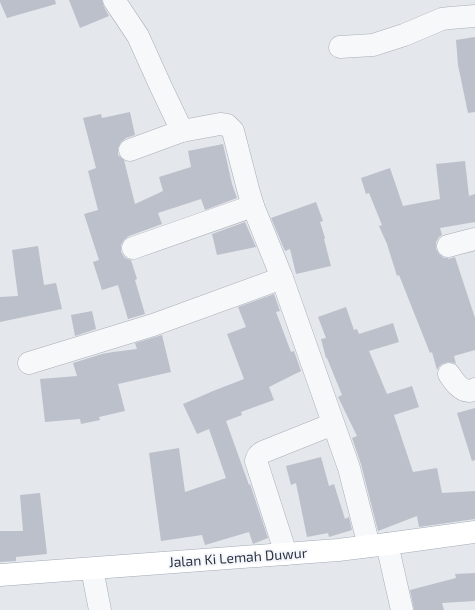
<svg xmlns="http://www.w3.org/2000/svg" width="475" height="610" font-family="'Exo 2',sans-serif">
<style>
.building{fill:#bbc0ca}
.lines{fill:none;stroke-linecap:round;stroke-linejoin:round}
.minor-casing{stroke:#a9aeb7;stroke-width:23}
.major-casing{stroke:#a3abb8;stroke-width:23}
.minor{stroke:#f7f8fa;stroke-width:22}
.major{stroke:#fff;stroke-width:22}
.labels{text-anchor:middle;dominant-baseline:central;stroke-width:4;stroke-linejoin:round;paint-order:stroke}
.street-label{font-size:14px;fill:#2b3445;stroke:#f4f6f9}
</style>
<rect width="100%" height="100%" fill="#e4e7ec"/>
<!-- building -->
<g class="building">
<path d="M0,0h55l1,4 -49,14 -7,-16z"/>
<path d="M69,0h33l2,7 5,9 -29,12z"/>
<path d="M475,37v75l-7,1 -10,-48 -2,-25z"/>
<path d="M130,112l5,23 -9,3 -5,4 -3,6v7l6,5 11,44 28,-13 -4,-14 32,-10 -3,-16 35,-7 9,40 5,14 -32,12 -4,-11 -43,14 4,11 -33,12 -5,4 -3,5v7l4,6 6,2 6,19 -2,1 10,34 -17,5 -10,-34 -16,5 -9,-28 6,-2 -15,-46 14,-4 -10,-39 8,-3 -13,-50 18,-4 1,4z"/>
<path d="M465,161l4,35 6,-2v28l-35,6 2,7 -3,2 -3,5v7l3,5 5,4h4v1l7,-2 20,61v32l-21,6 2,8 -2,-1 -6,-1 -6,2 -4,4 -1,2 -5,-18 -2,1 -31,-78 -2,1 -10,-32 -8,-18 3,-1 -13,-32 -3,1 -5,-16 29,-10 13,38 37,-7 -4,-35z"/>
<path d="M316,202l7,19 -3,1 5,16 -1,1 7,27 -35,8 -6,-25 -5,2 -14,-33z"/>
<path d="M245,222l11,25 -39,8 -5,-21z"/>
<path d="M38,246l6,39 12,-2 6,26 -62,13v-25l18,-1 -6,-46z"/>
<path d="M274,294l6,17 -4,1 15,40 3,-1 7,20 -32,16 5,13 -33,12 1,3 -16,6 23,64 1,-1 18,54 -15,6 -4,-12 -44,13 -3,-10 -41,6 -12,-88 30,-5 6,44 41,-14 -17,-49 -12,5 -14,-30 30,-13 31,-12 -17,-45 19,-7 -8,-20z"/>
<path d="M346,307l8,23 3,-1 2,5 34,-11 6,19 -30,9 18,43 25,-8 7,21 -25,8 19,57 24,-4 5,25 33,-2v28l-56,8 -2,-11 -39,15 -17,-67 -9,-26 5,-2 -19,-39 4,-2 -15,-37h-1l-5,-19 5,-1 -8,-21z"/>
<path d="M92,311l4,18 -21,7 -4,-21z"/>
<path d="M162,335l9,37 -53,12 7,27 -26,6 1,3 -19,4 -1,-5 -35,3 -5,-43 37,-3 -4,-13 29,-9 11,-2 24,-3 -2,-6z"/>
<path d="M475,408v52l-3,1 -15,-48z"/>
<path d="M321,457l8,29 5,-2 11,35 4,-2 3,13 -23,7 -1,-4 -21,4 -11,-54 -5,2 -5,-19z"/>
<path d="M40,493l7,61 -31,3v4l-16,1v-31h23l-3,-36z"/>
<path d="M475,573v28l-33,2 2,7h-30l-4,-20 46,-12 -1,-4z"/>
</g>
<g class="lines">
<!-- minor casing -->
<g class="minor-casing">
<g id="minor">
<path d="M114,0l24,36 23,51 21,44"/>
<path d="M340,47l33,-2 31,-10 38,-16 8,-1 25,-2"/>
<path d="M130,150l52,-19 38,-7 7,1 6,6 15,58 5,17 29,72 67,190 20,78"/>
<path d="M448,246l27,-7"/>
<path d="M133,248l120,-42"/>
<path d="M29,363l124,-38 129,-47"/>
<path d="M449,374c4,6 11,17 20,17 2,0 4,-1 6,-2"/>
<path d="M387,544l15,66"/>
<path d="M286,554l-30,-93c1,-5 3,-7 7,-9l70,-28"/>
<path d="M92,569l8,41"/>
</g>
</g>
<!-- major casing -->
<g class="major-casing">
<path id="major" d="M0,575l338,-25 49,-6 88,-12"/>
</g>
<!-- minor -->
<use href="#minor" class="minor"/>
<!-- major -->
<use href="#major" class="major"/>
</g>
<g class="labels">
<!-- street labels -->
<g class="street-label">
<text transform="translate(238 557) rotate(-4)">Jalan Ki Lemah Duwur</text>
</g>
</g>
</svg>
